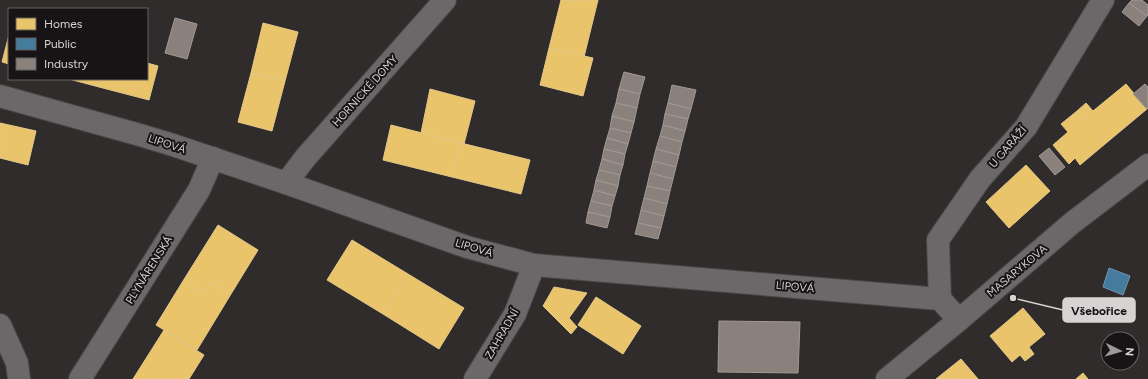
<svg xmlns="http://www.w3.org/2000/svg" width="1148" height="379" font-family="Figtree,sans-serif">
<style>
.homes{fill:#e9c46a;stroke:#e4c88a}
.public{fill:#457b9d;stroke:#7195ad}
.industry{fill:#8a817c;stroke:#a19a96}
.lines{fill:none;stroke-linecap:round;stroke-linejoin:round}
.minor-casing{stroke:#4b4747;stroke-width:24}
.minor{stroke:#6a6868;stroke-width:22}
.labels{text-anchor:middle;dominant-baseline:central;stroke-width:4;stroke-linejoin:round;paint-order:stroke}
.street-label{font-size:11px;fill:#d8d3d3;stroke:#181415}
.leader{fill:none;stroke:#d8d3d3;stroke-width:1.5}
.callout-dot{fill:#d8d3d3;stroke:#181415;stroke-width:1.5}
.callout{fill:#d8d3d3;stroke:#d8d3d3;stroke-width:1.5}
.callout-label{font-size:12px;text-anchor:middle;font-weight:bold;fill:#111}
</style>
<rect width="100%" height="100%" fill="#312c2c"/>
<!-- homes -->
<g class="homes">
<path d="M561,0h37l-14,57 -35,-9z"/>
<path d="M263,23l35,9 -13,49 -34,-8z"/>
<path d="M9,35v29l-7,-2z"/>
<path d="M549,48l44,10 -10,38 -43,-11z"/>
<path d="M147,63l11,3 -9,34 -50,-13 2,-8h46z"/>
<path d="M251,73l34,8 -13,50 -34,-9z"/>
<path d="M69,79h32l-2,8z"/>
<path d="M1126,84l21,25 -42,35 -28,-33 9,-8 7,8z"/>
<path d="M430,89l45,12 -11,43 -43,-11z"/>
<path d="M1077,111l28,33 -25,21 -5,-7 -6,6 -16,-19 15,-13 -7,-8z"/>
<path d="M0,123l36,8 -8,34 -28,-7z"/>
<path d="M391,125l70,18 -9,34 -69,-17z"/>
<path d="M461,143l69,17 -9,34 -69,-17z"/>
<path d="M1026,165l24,26 -41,37 -23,-26z"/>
<path d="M218,225l40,25 -27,44 -20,-12 -7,11 -21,-12z"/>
<path d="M352,240l56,34 -25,40 -56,-34z"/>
<path d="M408,274l56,34 -25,41 -56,-35z"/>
<path d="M183,281l21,12 7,-11 20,12 -34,56 -41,-25z"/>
<path d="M554,287l33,6 -18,25 8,9 -6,7 -28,-28z"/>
<path d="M596,297l45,29 -18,28 -45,-29z"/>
<path d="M1023,308l22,26 -16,13 5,7 -9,7 -5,-6 -8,7 -22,-26z"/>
<path d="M164,330l40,25 -15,24h-56z"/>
<path d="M961,359l17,20h-42z"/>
<path d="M1083,373l5,6h-12z"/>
</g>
<!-- public -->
<path class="public" d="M1109,268l21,8 -7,19 -20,-8z"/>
<!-- industry -->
<g class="industry">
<path d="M1132,0h10l6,5v10l-1,1 -18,-13z"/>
<path d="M1129,3l18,13 -8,10 -17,-14z"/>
<path d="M175,18l22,6 -10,35 -22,-6z"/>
<path d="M624,72l21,5 -5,17 -21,-5z"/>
<path d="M1145,84l3,3v21l-1,1 -14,-15z"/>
<path d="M672,85l24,5 -5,19 -23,-6z"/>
<path d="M619,89l21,5 -3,14 -21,-5z"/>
<path d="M616,103l21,5 -3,14 -22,-6z"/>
<path d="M668,103l23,6 -3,10 -23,-5z"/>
<path d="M665,114l23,5 -3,12 -22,-6z"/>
<path d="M612,116l22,6 -3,11 -21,-5z"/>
<path d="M663,125l22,6 -3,11 -22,-6z"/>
<path d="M610,128l21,5 -3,11 -21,-6z"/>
<path d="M660,136l22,6 -3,13 -23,-6z"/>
<path d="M607,138l21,6 -3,10 -21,-5z"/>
<path d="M1049,148l16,19 -10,8 -16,-19z"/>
<path d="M604,149l21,5 -2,11 -21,-6z"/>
<path d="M656,149l23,6 -3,12 -23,-6z"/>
<path d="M602,159l21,6 -3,10 -21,-5z"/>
<path d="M653,161l23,6 -3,12 -23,-6z"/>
<path d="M599,170l21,5 -2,11 -22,-6z"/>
<path d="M650,173l23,6 -3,12 -23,-5z"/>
<path d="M596,180l22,6 -3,10 -21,-6z"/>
<path d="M647,186l23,5 -3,13 -23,-6z"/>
<path d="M594,190l21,6 -3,10 -21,-5z"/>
<path d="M644,198l23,6 -3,12 -23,-6z"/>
<path d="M591,201l21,5 -2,11 -22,-5z"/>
<path d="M641,210l23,6 -3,12 -23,-5z"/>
<path d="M588,212l22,5 -3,11 -21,-5z"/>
<path d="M638,223l23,5 -3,11 -23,-5z"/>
<path d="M719,321l81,1 -2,51 -80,-1z"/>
</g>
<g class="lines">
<!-- minor casing -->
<g class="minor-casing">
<g id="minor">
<path d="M0,96l140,39 33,10 113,38 181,64 67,18 406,34 19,21"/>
<path d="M286,183l20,-26 139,-157"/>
<path d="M940,299l-2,-59 42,-61 46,-52 77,-127"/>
<path d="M0,325l17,38 2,16"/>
<path d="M80,379l119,-189 14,-32"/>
<path d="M475,379l40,-65 19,-49"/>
<path d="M887,379l72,-59 113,-97 76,-58"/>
</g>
</g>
<!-- minor -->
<use href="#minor" class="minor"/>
</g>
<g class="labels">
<!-- street labels -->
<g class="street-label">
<text transform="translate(365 91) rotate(-48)">HORNICKÉ DOMY</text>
<text transform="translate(167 144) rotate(18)">LIPOVÁ</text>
<text transform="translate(1008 147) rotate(-49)">U GARÁŽÍ</text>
<text transform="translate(474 248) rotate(17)">LIPOVÁ</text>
<text transform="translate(149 270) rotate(-58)">PLYNÁRENSKÁ</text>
<text transform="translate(1017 271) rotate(-40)">MASARYKOVA</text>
<text transform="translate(795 287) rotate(5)">LIPOVÁ</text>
<text transform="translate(502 334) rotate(-60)">ZAHRADNÍ</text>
</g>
</g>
<!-- callouts -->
<path class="leader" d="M1013 298L1063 310"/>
<circle class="callout-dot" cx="1013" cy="298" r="4"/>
<rect class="callout" x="1063" y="298" width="72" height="24" rx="4"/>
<g class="callout-label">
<text x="1099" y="315">Všebořice</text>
</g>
<!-- legend -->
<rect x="8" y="8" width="140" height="72" fill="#181415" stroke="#656061"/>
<rect x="16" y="18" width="20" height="12" fill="#e9c46a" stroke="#656061"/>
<text x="44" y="28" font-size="12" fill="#d8d3d3">Homes</text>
<rect x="16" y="38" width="20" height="12" fill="#457b9d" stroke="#656061"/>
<text x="44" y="48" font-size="12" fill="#d8d3d3">Public</text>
<rect x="16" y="58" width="20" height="12" fill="#8a817c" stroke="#656061"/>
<text x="44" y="68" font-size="12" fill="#d8d3d3">Industry</text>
<!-- north arrow -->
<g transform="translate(1120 351) rotate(95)"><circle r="19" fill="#181415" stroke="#656061"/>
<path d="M0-3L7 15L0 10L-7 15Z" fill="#9e9999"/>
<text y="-6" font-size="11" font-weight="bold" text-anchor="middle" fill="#d8d3d3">N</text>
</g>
</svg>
